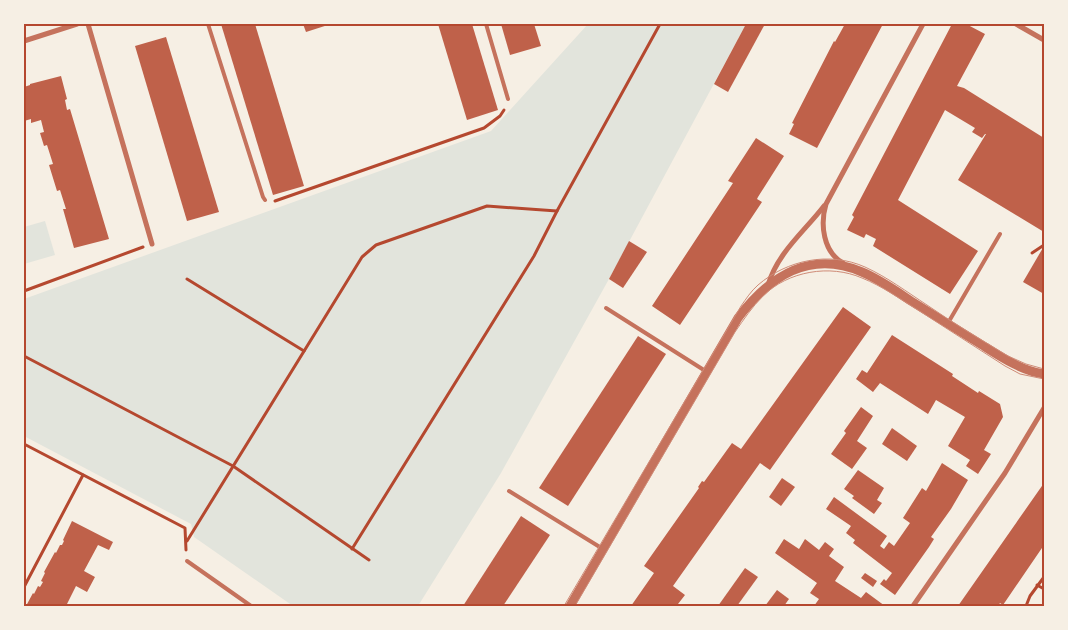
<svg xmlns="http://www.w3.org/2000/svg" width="1068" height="630" font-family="Montserrat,sans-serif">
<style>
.green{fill:#e2e4dc}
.building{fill:#bf614a}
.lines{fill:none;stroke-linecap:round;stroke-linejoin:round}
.path{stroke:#b5482f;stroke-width:3}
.service{stroke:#c5725c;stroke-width:4}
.minor{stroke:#c5725c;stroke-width:5}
.tertiary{stroke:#c5725c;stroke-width:9}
.tram{stroke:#cf8b77;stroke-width:1}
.neatline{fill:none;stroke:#b5482f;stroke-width:2}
</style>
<rect width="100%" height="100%" fill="#f6efe4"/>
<!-- green -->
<g class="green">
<path d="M588,24h158l-137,255 -108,194 -83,133h-125l-99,-69 -3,-13 -167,-88v-137l467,-168z"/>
<path d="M45,221l10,34 -31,9v-37z"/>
</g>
<!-- building -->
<g class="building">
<path d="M221,24h34l49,162 -31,9z"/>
<path d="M303,24h28l-25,8z"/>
<path d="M438,24h34l26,86 -31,10z"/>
<path d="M501,24h33l7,22 -31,9z"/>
<path d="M746,24h19l-37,68 -14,-8z"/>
<path d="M845,24h38l-66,124 -28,-14 5,-10 -2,-1 42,-82 1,1z"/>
<path d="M952,24h14l19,10 -28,52 7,2 80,50v94l-86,-52 28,-46h-1l-3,4 -10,-6 3,-4 -30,-18 -47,90 80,51 -28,43 -77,-48 3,-7 -10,-5 -2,4 -17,-8 7,-13 -2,-2z"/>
<path d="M166,37l53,175 -32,9 -52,-175z"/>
<path d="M61,76l6,23 -2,1 2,10 3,-1 39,130 -35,9 -11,-39h3l-6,-19 -3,1 -8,-26 4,-1 -6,-19 -3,1 -4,-13 4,-1 -3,-12 -10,3v-4l-7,2v-34l6,-2v-1z"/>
<path d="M756,138l28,18 -26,41 -1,2 5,3 -82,123 -28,-19 81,-123 -5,-2z"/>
<path d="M629,241l18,11 -24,36 -14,-9z"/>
<path d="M1044,246v48l-21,-12z"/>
<path d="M843,307l28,20 -101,143 -10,-7 -87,123 12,9 -7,9 2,2h-49l23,-33 -10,-7 55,-78 -1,-1 4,-6 2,1 28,-39 9,6z"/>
<path d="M892,335l61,39 -1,2 26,17 1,-2 21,13 3,13 -19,33 7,4 -13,20 -12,-8 4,-6 -22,-14 17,-29 -29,-17 -8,14 -48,-31 -7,9 -17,-13 6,-9 5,3z"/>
<path d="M638,336l28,18 -98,152 -29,-18z"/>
<path d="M861,407l12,9 -16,25 10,7 -15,21 -21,-15 15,-21 -2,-2z"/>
<path d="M892,428l25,18 -10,15 -25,-17z"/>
<path d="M942,463l26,17 -17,29 -20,28 3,2 -5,8 -34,48 -15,-11 4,-5 2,2 6,-8 -39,-30 2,-3 -9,-7 5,-7 -25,-17 8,-12 53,39 -7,10 4,3 5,-7 5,4 16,-23 -7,-5 19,-30 4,3z"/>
<path d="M858,470l26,18 -7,12 5,3 -8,11 -22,-16 2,-2 -10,-7z"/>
<path d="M782,478l13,9 -14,19 -12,-9z"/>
<path d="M1044,483v62l-41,60 -3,-2 -2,3h-40z"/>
<path d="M521,516l29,19 -47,71h-40z"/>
<path d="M72,521l41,21 -4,8 -11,-5 -14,26 11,6 -8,15 -11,-6 -10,20h-40l7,-13 1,1 4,-8 2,1 3,-5 -2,-1 4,-8 -1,-1 11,-20 1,1 4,-8h2l2,-4 -1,-1z"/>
<path d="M784,539l15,10 6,-10 14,11 6,-8 9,7 -5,7 15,11 -9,14 26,17 5,-6 19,14h-71l5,-7 -9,-6 7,-10 -42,-30z"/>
<path d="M745,568l13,9 -21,29h-19z"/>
<path d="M865,573l12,8 -4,6 -12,-9z"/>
<path d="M777,590l12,9 -5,7h-19z"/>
</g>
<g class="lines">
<!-- path -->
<g class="path">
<path d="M275,201l209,-73 16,-12 4,-6"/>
<path d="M1032,253l12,-8"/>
<path d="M187,279l117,72"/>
<path d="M24,291l119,-44"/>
<path d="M24,356l209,110 136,94"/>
<path d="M24,444l161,84 1,22"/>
<path d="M187,541l175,-284 14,-12 111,-39 70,5 103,-187"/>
<path d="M352,549l182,-293 23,-45"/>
<path d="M1037,585l7,4"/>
<path d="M24,587l59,-112"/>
<path d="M1026,606l4,-10 14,-19"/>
</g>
<!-- service -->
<g class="service">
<path d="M208,24l55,173 2,3"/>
<path d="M486,24l22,75"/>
<path d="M606,308l101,64"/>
<path d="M948,323l52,-89"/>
<path d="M509,491l94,58"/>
<path d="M187,561l64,45"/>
</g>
<!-- minor -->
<g class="minor">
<path d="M88,24l64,220"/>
<path d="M1016,24l28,16"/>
<path d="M24,41l53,-17"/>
<path d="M843,263c-20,-11 -23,-39 -17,-59l97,-180"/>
<path d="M768,285c10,-33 36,-53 56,-79"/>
<path d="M913,606l92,-133 39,-65"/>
</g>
<!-- tertiary -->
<path class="tertiary" d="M570,606l168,-288c31,-41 71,-69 124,-46 17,7 34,19 49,29 24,15 48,30 71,44 19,12 40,26 62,29"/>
<!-- tram -->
<g class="tram">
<path d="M564,606l177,-300c5,-7 10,-15 17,-21 29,-25 71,-34 107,-18 22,10 42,25 62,38 26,18 53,34 81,51l18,8 18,5"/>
<path d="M575,606l160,-274c9,-13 17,-25 28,-36 25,-25 67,-32 99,-18 20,8 38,21 56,32 29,19 58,37 87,56l15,8 24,5"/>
</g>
</g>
<!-- border -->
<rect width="1068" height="630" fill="none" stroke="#f6efe4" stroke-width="50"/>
<rect x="25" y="25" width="1018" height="580" class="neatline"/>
</svg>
